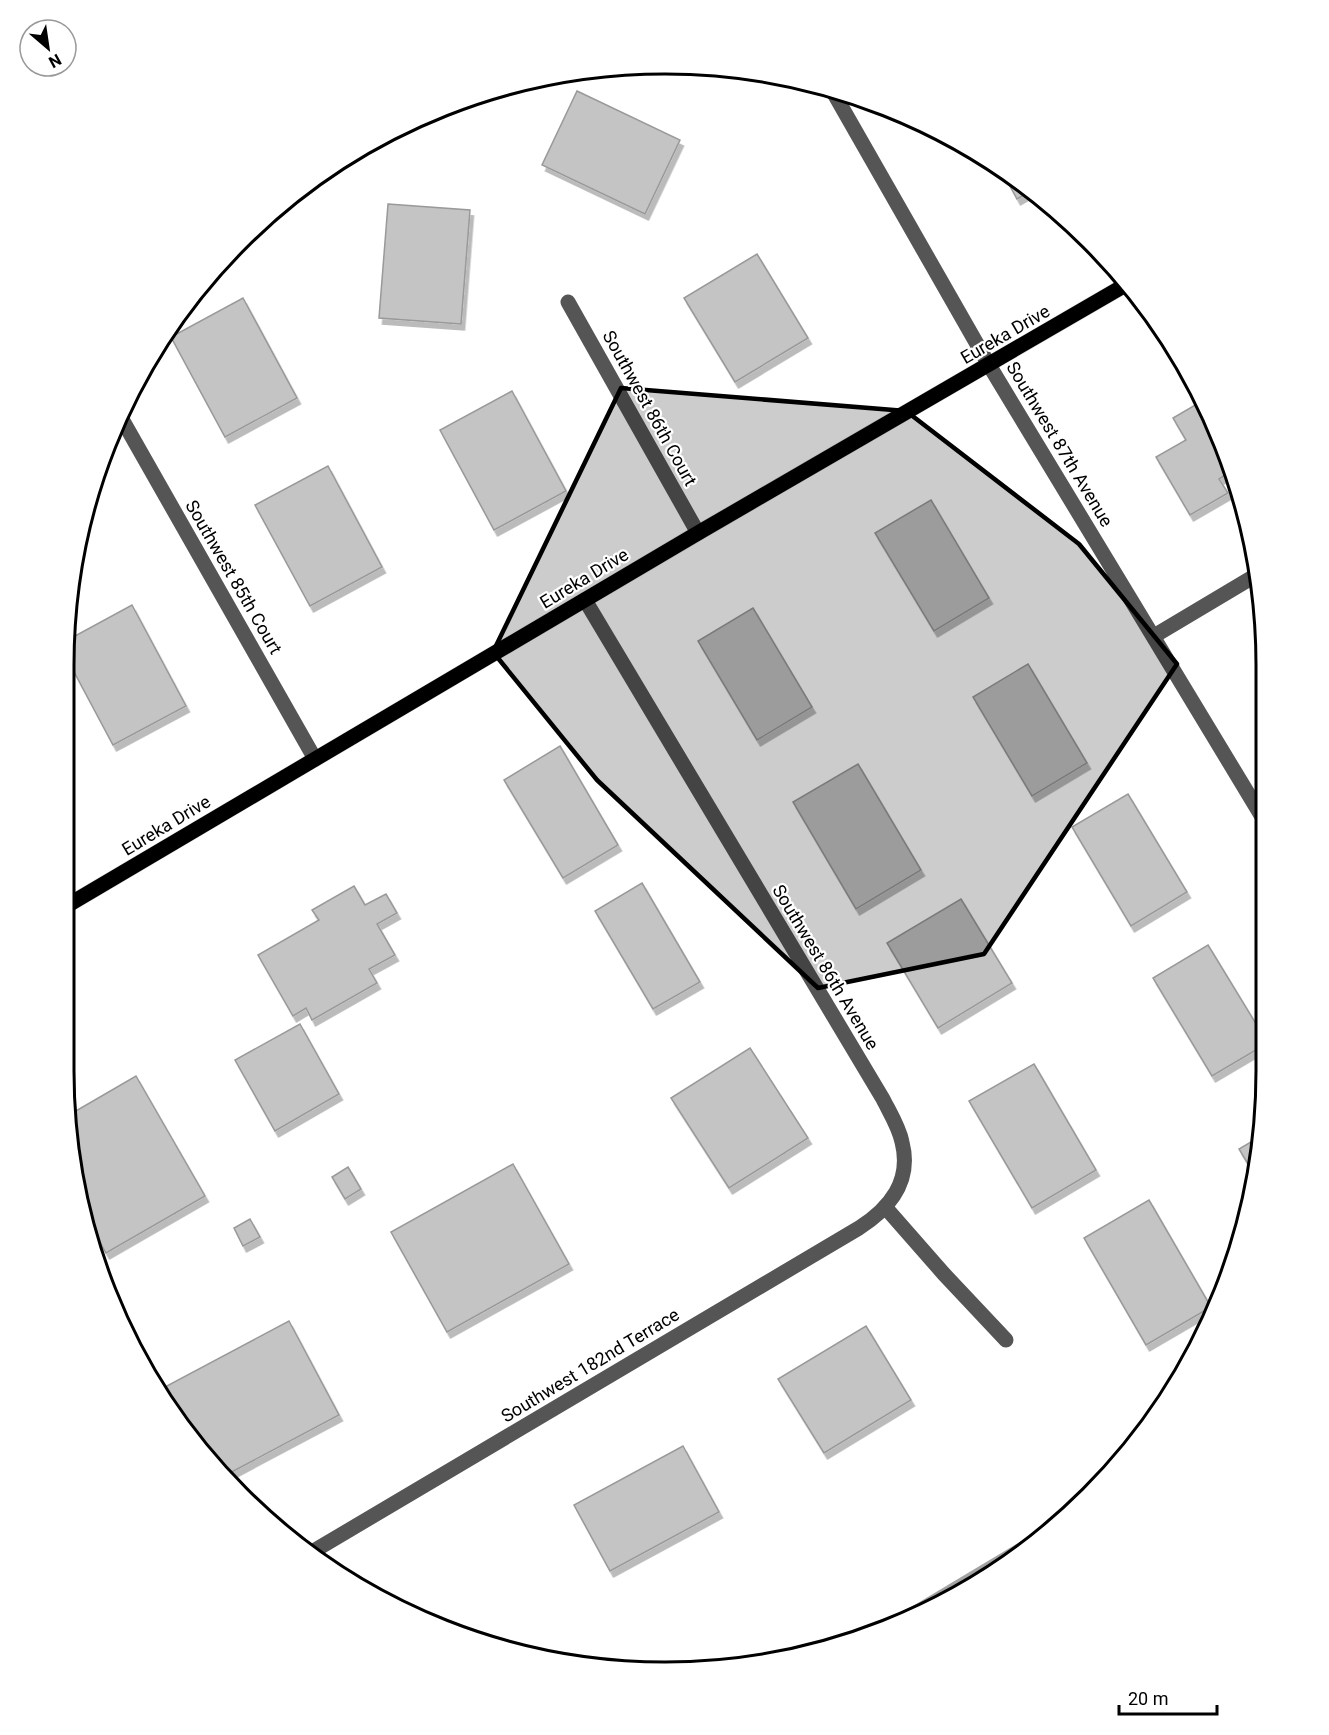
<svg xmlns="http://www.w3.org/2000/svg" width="1329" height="1735" font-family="Roboto,sans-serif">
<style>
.water{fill:#a3a3a3}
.building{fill:#c4c4c4;stroke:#999;stroke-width:1.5;filter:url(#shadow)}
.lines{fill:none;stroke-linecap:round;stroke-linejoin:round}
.major-casing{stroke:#dbdbdb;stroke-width:16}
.minor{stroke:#555;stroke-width:15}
.major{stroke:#000;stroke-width:15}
.marked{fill:#000;fill-opacity:0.2;stroke:#000;stroke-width:4.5;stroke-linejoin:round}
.labels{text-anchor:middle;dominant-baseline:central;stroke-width:4.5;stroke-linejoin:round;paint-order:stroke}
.street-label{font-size:18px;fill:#000;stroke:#fff}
.rim{fill:none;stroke:#000;stroke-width:3}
</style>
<defs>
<filter id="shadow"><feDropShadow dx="3.5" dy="6" stdDeviation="0" flood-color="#0004"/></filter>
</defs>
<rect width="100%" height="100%" fill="#fff"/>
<!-- water -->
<path class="water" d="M1070,1512l-71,58 -143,70z"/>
<!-- building -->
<g class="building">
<path d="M577,91l103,49 -35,74 -103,-49z"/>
<path d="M998,164l33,27 -14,8z"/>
<path d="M388,204l82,6 -9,114 -82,-6z"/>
<path d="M757,254l51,84 -73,44 -51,-84z"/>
<path d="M243,298l54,100 -72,39 -54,-100z"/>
<path d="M512,391l54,100 -72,39 -54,-100z"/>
<path d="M1202,401l18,34 10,37 -11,7 9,14 -38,22 -34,-58 30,-17 -13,-22z"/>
<path d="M328,466l54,101 -72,39 -55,-101z"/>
<path d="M931,500l58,98 -55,33 -59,-98z"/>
<path d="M132,605l54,101 -73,39 -49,-92v-11z"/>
<path d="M753,608l59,99 -55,33 -59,-99z"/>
<path d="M1028,664l59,99 -55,33 -59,-99z"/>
<path d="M560,746l58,99 -55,33 -59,-98z"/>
<path d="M858,764l63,106 -65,39 -63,-107z"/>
<path d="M1128,794l59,98 -56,34 -59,-99z"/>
<path d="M642,883l58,99 -47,27 -58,-98z"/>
<path d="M354,886l11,19 21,-11 11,19 -20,11 18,31 -26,14 8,14 -65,37 -6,-12 -13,8 -35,-61 61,-35 -7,-10z"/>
<path d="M961,899l51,84 -74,45 -51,-85z"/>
<path d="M1208,945l53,87v15l-49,29 -59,-98z"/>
<path d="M300,1024l39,70 -64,37 -40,-71z"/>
<path d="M750,1048l58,90 -79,50 -58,-90z"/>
<path d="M1034,1064l62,106 -64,38 -63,-107z"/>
<path d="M136,1076l69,120 -99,57 -24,-42 -13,-96z"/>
<path d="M1261,1136v13l-7,25 -15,-25z"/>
<path d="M513,1164l56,100 -122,68 -56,-100z"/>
<path d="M348,1167l13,22 -16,10 -13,-22z"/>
<path d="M1149,1200l62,107 -65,38 -62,-107z"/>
<path d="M250,1219l10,18 -17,9 -9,-18z"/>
<path d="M289,1321l50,94 -115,61 -34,-36 -27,-52z"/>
<path d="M866,1326l45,74 -87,53 -46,-74z"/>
<path d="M683,1446l36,66 -109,59 -36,-66z"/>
</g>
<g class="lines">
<!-- major casing -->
<g class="major-casing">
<path id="major" d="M63,908l635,-375 429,-249"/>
</g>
<!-- minor -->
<g class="minor">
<path d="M832,90l157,275 272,450"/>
<path d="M568,302l130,231"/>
<path d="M119,414l196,345"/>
<path d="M1154,636l104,-62"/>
<path d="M886,1208l57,65 63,67"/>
<path d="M312,1552l547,-324c31,-20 53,-47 43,-86 -3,-15 -12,-29 -19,-43l-298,-499"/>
</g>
<!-- major -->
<use href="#major" class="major"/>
</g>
<!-- marked area -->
<path class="marked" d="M621,388l285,23 173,133 98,120 -193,290 -166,34 -221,-208 -104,-128z"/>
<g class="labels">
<!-- street labels -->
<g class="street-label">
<text transform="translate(1005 334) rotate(-30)">Eureka Drive</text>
<text transform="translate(650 408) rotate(61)">Southwest 86th Court</text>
<text transform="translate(1060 444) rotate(59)">Southwest 87th Avenue</text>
<text transform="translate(234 577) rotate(60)">Southwest 85th Court</text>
<text transform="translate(584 578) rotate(-31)">Eureka Drive</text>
<text transform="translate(166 825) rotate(-31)">Eureka Drive</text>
<text transform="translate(826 967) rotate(59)">Southwest 86th Avenue</text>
<text transform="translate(590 1365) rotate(-31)">Southwest 182nd Terrace</text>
</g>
</g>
<!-- crop -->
<path d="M0 0H1329V1735H0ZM665 74H665A591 591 0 0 1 1256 665V1071A591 591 0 0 1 665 1662H665A591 591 0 0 1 74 1071V665A591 591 0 0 1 665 74Z" fill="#fff" fill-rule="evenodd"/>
<path class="rim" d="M665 74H665A591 591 0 0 1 1256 665V1071A591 591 0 0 1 665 1662H665A591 591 0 0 1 74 1071V665A591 591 0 0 1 665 74Z"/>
<!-- north arrow -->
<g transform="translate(48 48) rotate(151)"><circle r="28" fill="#ffffff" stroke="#999999" stroke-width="1.5"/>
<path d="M0-4.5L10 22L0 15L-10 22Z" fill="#000000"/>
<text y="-9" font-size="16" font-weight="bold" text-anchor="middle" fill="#000000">N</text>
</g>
<!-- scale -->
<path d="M1119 1705v9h98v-9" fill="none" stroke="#000000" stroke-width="3"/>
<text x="1128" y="1705" font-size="18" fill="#000000" stroke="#ffffff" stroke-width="4.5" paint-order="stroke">20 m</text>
</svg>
